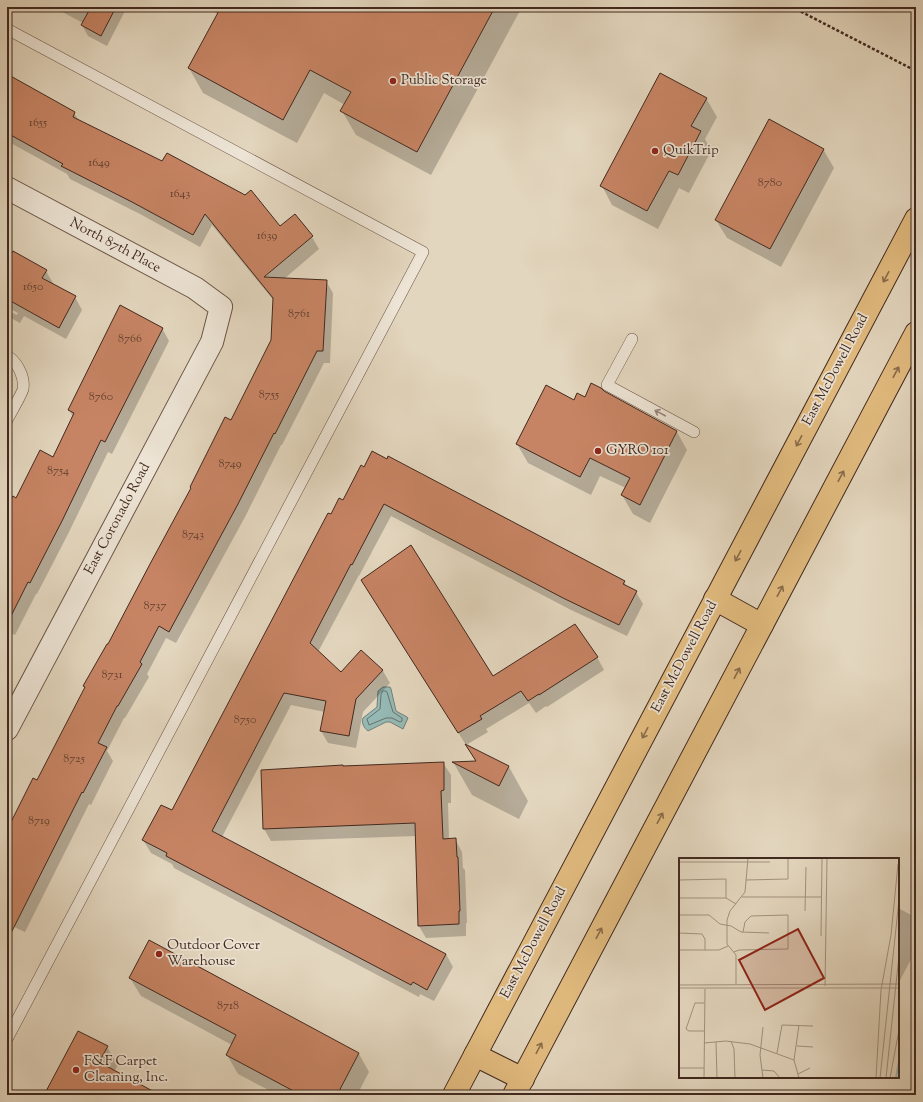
<svg xmlns="http://www.w3.org/2000/svg" width="923" height="1102" font-family="'Sorts Mill Goudy',serif">
<style>
.water{fill:#95b9b4;stroke:#737f78}
.shadow{fill:#0003}
.lines{fill:none;stroke-linecap:round;stroke-linejoin:round}
.shore{stroke:#6b716a;stroke-width:1}
.building{fill:#c78464;stroke:#41291f}
.lane-casing{stroke:#6a5447;stroke-width:12}
.street-casing{stroke:#6a5447;stroke-width:24}
.primary-casing{stroke:#41291f;stroke-width:24}
.path{stroke:#41291f;stroke-width:2.5;stroke-dasharray:3 2;stroke-linecap:butt}
.lane{stroke:#ede4d5;stroke-width:11}
.street{stroke:#ede4d5;stroke-width:22}
.primary{stroke:#e2bb7f;stroke-width:22}
.oneway{stroke:#896b4a}
.oneway2{stroke:#97867a}
.poi-dot{fill:#8f2418;stroke:#ede4d5;stroke-width:1.5}
.labels{text-anchor:middle;dominant-baseline:central;stroke-width:3.5;stroke-linejoin:round;paint-order:stroke}
.number-label{font-size:12px;fill:#624030}
.poi-label{font-size:14px;fill:#41291f;stroke:#ede4d5;text-anchor:start}
.street-label{font-size:14px;fill:#41291f;stroke:#ede4d5}
.inset-river{fill:none;stroke:#95b9b4;stroke-width:2}
.inset-road{fill:none;stroke:#a2917e;stroke-width:1}
.view{fill:#8f2418;fill-opacity:0.15;stroke:#8f2418;stroke-width:2}
.inset-edge{fill:none;stroke:#41291f;stroke-width:2}
</style>
<rect width="100%" height="100%" fill="#e3d6be"/>
<filter id="stains"><feTurbulence type="fractalNoise" baseFrequency=".005" numOctaves="4"/><feColorMatrix values="0 0 0 0 .2 0 0 0 0 .09 0 0 0 0 .02 0 0 0 .5 -.17"/></filter>
<radialGradient id="worn" r=".72"><stop offset=".6" stop-color="#630" stop-opacity="0"/><stop offset="1" stop-color="#630" stop-opacity=".3"/></radialGradient>
<!-- water -->
<path class="water" d="M383,687h7l1,2 5,22 11,6 1,1 -5,11 -13,-7h-4l-18,9c-4,-3 -7,-9 -5,-13l14,-11 1,-16z"/>
<!-- shadow -->
<g class="shadow">
<path d="M53,7h74l-20,39 -19,-10 -6,-11 1,-2z"/>
<path d="M208,7h314l-91,168 -75,-40 -14,-24 3,-6 -21,-12 -27,50 -94,-50 -14,-25 29,-54 -9,-5z"/>
<path d="M7,72l5,3 3,5 59,33 5,8 201,107 15,-12 17,21 7,12 -35,30 42,2 7,12 -3,70h-6l-42,82h-1l-36,72 -69,126 -10,-5 -19,36 2,3 -24,41h-1l-17,33 6,10 -22,44 -2,-1 -64,128 -13,-6 -5,10v-104l30,-50 48,-93 -1,-3 24,-40 123,-225 41,-81 2,-39 -62,-76 -12,22 -60,-33 -70,-35 -3,-5 -60,-33z"/>
<path d="M706,98l11,19 -12,22 6,12 -22,42 -10,-5 -21,41 -46,-24 -10,-19z"/>
<path d="M823,149l11,19 -53,99 -54,-29 -11,-18z"/>
<path d="M7,249l39,22 7,12 -1,2 23,12 7,13 -16,29 -42,-23 -4,7 -13,-7v-6l10,5 1,-2 -11,-6z"/>
<path d="M162,328l7,13 -57,113 -4,-2 -40,82 -31,60h-1l-21,41 -8,-4v-122l46,-51 20,-41 -4,-7z"/>
<path d="M575,401l102,31 10,18 -37,73 -17,-9 -11,-19 4,-7 -26,-12 -9,19 -63,-32 -11,-19z"/>
<path d="M361,467l263,114 3,6 9,5 7,12 -16,32 -56,-26 -180,-94 -32,60v-1l-41,77 23,21 21,-22 21,20 7,12 -27,29 -7,36 -28,-5 -7,-12 4,-19 -34,-7 -69,132 224,117 7,13 -19,34 -14,-7 -1,3 -245,-129 -2,-4 -21,-11 -8,-13 30,-28 158,-296 12,-15z"/>
<path d="M370,593l122,85 105,-21 7,13 -57,37 -1,-1 -10,7 -7,-10 -43,26 2,3 -22,13z"/>
<path d="M467,746l42,21 19,34 -9,18 -47,-24 -19,-33h23z"/>
<path d="M443,763l8,12v28h-3l1,36h6l7,13 1,16 2,2 2,53h-1v13l-40,2 -7,-12 -3,-90 -145,5 -7,-12 79,-62z"/>
<path d="M898,908l15,8 3,4v30l-18,34z"/>
<path d="M130,978l229,76 10,18 -12,23h-79l-40,-21 -11,-19 5,-10 -91,-49z"/>
<path d="M107,1047l11,18 -4,7 38,23h-107z"/>
</g>
<g class="lines">
<!-- shore -->
<path class="shore" d="M383,691h3l1,1 6,20 9,6v3l-2,1 -8,-4h-6l-17,7 -2,-6 13,-10 1,-14z"/>
</g>
<!-- building -->
<g class="building">
<path d="M91,7h25l-15,29 -20,-11z"/>
<path d="M221,7h274l-78,145 -77,-41 11,-19 -41,-22 -27,50 -95,-52z"/>
<path d="M660,73l47,25 -16,28 10,5 -23,44 -9,-4 -22,40 -47,-25z"/>
<path d="M7,74l68,38 -2,5 89,44 5,-8 78,42 6,-5 29,36 15,-12 18,22 -49,41 63,3 -4,71h-6l-42,83 -1,-1 -36,71 -69,128 -10,-6 -19,36 2,2 -24,42h-1l-19,37 9,4 -24,46 -1,-1 -75,149v-111l26,-52 4,2 48,-93 -2,-1 24,-42h1l42,-80 41,-76 -1,-1 35,-70 6,3 40,-80 2,-42 -68,-84 -12,21 -61,-33 -71,-36 2,-2 -56,-31z"/>
<path d="M769,119l55,30 -54,100 -55,-29z"/>
<path d="M13,251l34,19 -5,8 34,18 -17,32 -52,-29v-37z"/>
<path d="M120,305l43,23 -58,114 -4,-2 -39,81 -32,62 -2,-1 -21,42v-117l6,-11 3,2 24,-48 13,7 21,-44 -6,-3z"/>
<path d="M591,383l10,5 3,3 73,40 -37,74 -19,-10 9,-17 -40,-20 -10,19 -64,-33 30,-59 28,15 3,-7 8,4z"/>
<path d="M372,451l15,8 1,-3 237,125 -2,3 14,7 -18,34 -56,-27 -179,-94 -32,61 -1,-1 -41,79 31,29 20,-22 22,20 -27,29 -7,37 -29,-5 6,-30 -42,-8 -72,138 234,123 -19,36 -14,-8 -2,3 -245,-129 1,-3 -25,-13 19,-35 11,5 156,-297 3,1 8,-16 4,2 18,-35 3,2z"/>
<path d="M411,545l82,131 82,-52 23,33 -59,38v-1l-11,7 -7,-10 -41,25 2,3 -24,14 -97,-153z"/>
<path d="M465,744l44,22 -10,20 -47,-24 24,-1z"/>
<path d="M444,762v28l-3,1 2,48 13,-1 1,19h1l2,54h-1v13l-41,2 -3,-103 -152,6 -2,-59 82,-5v1z"/>
<path d="M149,940l210,113 -22,42h-36l-75,-40 10,-20 -107,-57z"/>
<path d="M78,1031l30,15 -9,16 61,33h-116z"/>
</g>
<g class="lines">
<!-- lane casing -->
<g class="lane-casing">
<g id="lane">
<path d="M7,29l416,223 -416,787"/>
<path d="M632,339l-25,46 87,47"/>
<path d="M7,356c10,5 18,21 16,33 -1,5 -13,25 -16,31"/>
</g>
</g>
<!-- street casing -->
<g class="street-casing">
<path id="street" d="M7,188l188,100 26,19 -9,35 -205,387"/>
</g>
<!-- primary casing -->
<g class="primary-casing">
<g id="primary">
<path d="M715,599l47,26"/>
<path d="M475,1055l48,24"/>
<path d="M454,1095l462,-876"/>
<path d="M514,1095l402,-762"/>
</g>
</g>
<!-- path -->
<path class="path" d="M792,7l124,64"/>
<!-- lane -->
<use href="#lane" class="lane"/>
<!-- street -->
<use href="#street" class="street"/>
<!-- primary -->
<use href="#primary" class="primary"/>
</g>
<!-- one-way arrows -->
<defs><path id="oneway-shaft" d="M-6 0H5M1.5-3L5.5 0L1.5 3" fill="none" stroke-width="1.6" stroke-linecap="round" stroke-linejoin="round"/></defs>
<g class="oneway">
<use href="#oneway-shaft" transform="translate(886 277) rotate(118)"/>
<use href="#oneway-shaft" transform="translate(896 372) rotate(-62)"/>
<use href="#oneway-shaft" transform="translate(799 441) rotate(118)"/>
<use href="#oneway-shaft" transform="translate(841 476) rotate(-62)"/>
<use href="#oneway-shaft" transform="translate(738 556) rotate(118)"/>
<use href="#oneway-shaft" transform="translate(780 591) rotate(-62)"/>
<use href="#oneway-shaft" transform="translate(737 673) rotate(-62)"/>
<use href="#oneway-shaft" transform="translate(645 733) rotate(118)"/>
<use href="#oneway-shaft" transform="translate(660 818) rotate(-62)"/>
<use href="#oneway-shaft" transform="translate(599 933) rotate(-62)"/>
<use href="#oneway-shaft" transform="translate(539 1048) rotate(-62)"/>
</g>
<use class="oneway2" href="#oneway-shaft" transform="translate(660 413) rotate(-152)"/>
<!-- markers -->
<g class="poi-dot">
<circle cx="393" cy="81" r="4"/>
<circle cx="655" cy="151" r="4"/>
<circle cx="598" cy="451" r="4"/>
<circle cx="159" cy="954" r="4"/>
<circle cx="76" cy="1070" r="4"/>
</g>
<g class="labels">
<!-- number labels -->
<g class="number-label">
<text x="38" y="123">1655</text>
<text x="99" y="163">1649</text>
<text x="770" y="183">8780</text>
<text x="180" y="194">1643</text>
<text x="267" y="236">1639</text>
<text x="33" y="287">1650</text>
<text x="299" y="314">8761</text>
<text x="130" y="339">8766</text>
<text x="269" y="395">8755</text>
<text x="101" y="397">8760</text>
<text x="230" y="464">8749</text>
<text x="58" y="471">8754</text>
<text x="193" y="535">8743</text>
<text x="155" y="606">8737</text>
<text x="112" y="675">8731</text>
<text x="245" y="720">8750</text>
<text x="74" y="759">8725</text>
<text x="39" y="821">8719</text>
<text x="228" y="1006">8718</text>
</g>
<!-- poi labels -->
<g class="poi-label">
<text x="401" y="81">Public Storage</text>
<text x="663" y="151">QuikTrip</text>
<text x="606" y="451">GYRO 101</text>
<text x="167" y="946">Outdoor Cover<tspan x="167" dy="16">Warehouse</tspan></text>
<text x="84" y="1062">F&amp;F Carpet<tspan x="84" dy="16">Cleaning, Inc.</tspan></text>
</g>
<!-- street labels -->
<g class="street-label">
<text transform="translate(115 246) rotate(28)">North 87th Place</text>
<text transform="translate(836 370) rotate(-62)">East McDowell Road</text>
<text transform="translate(118 519) rotate(-62)">East Coronado Road</text>
<text transform="translate(685 657) rotate(-62)">East McDowell Road</text>
<text transform="translate(534 943) rotate(-62)">East McDowell Road</text>
</g>
</g>
<!-- overview -->
<g transform="translate(679 858)">
<rect width="220" height="220" fill="#e3d6be"/>
<path class="inset-river" d="M217,220l3,-17"/>
<path class="inset-road" d="M0,4h91M0,22l47,-1v19M67,22l42,-1v-21M63,39h79M0,40h47l10,6M126,53l1,-44M0,57h30l11,9 11,2 10,6 28,1M0,75l23,1 3,5v11M142,78l1,-78M0,92h40l9,-4M55,94l5,-2 49,-1v-34l-37,1 -6,6 -2,10M57,126v-29l-9,-11v-24l3,-9 15,-19 3,-34M0,127l220,-1M146,128l2,-128M0,130h220M25,145h-9l-9,26 3,2h16M84,169l-3,28 3,23M52,183l3,8 1,29M37,184l1,36M25,185l22,-2 24,3 44,16M118,188l16,1M98,195l5,-28 31,1M0,210h25M83,212l12,1 6,7M119,216l12,-6M25,220l1,-89M120,220l-5,-18 5,-35M197,220l5,-88 10,-55 7,-71M201,220l19,-178M207,220l13,-122M211,220l9,-48"/>
<path class="view" d="M119,71l26,49 -59,32 -26,-50z"/>
<rect width="220" height="220" class="inset-edge"/>
</g>
<!-- margin -->
<rect width="923" height="1102" fill="none" stroke="#e3d6be" stroke-width="24"/>
<rect x="8" y="8" width="907" height="1086" fill="none" stroke="#41291f" stroke-width="2"/>
<rect x="12" y="12" width="899" height="1078" fill="none" stroke="#41291f"/>
<rect width="100%" height="100%" filter="url(#stains)"/>
<rect width="100%" height="100%" fill="url(#worn)"/>
</svg>
